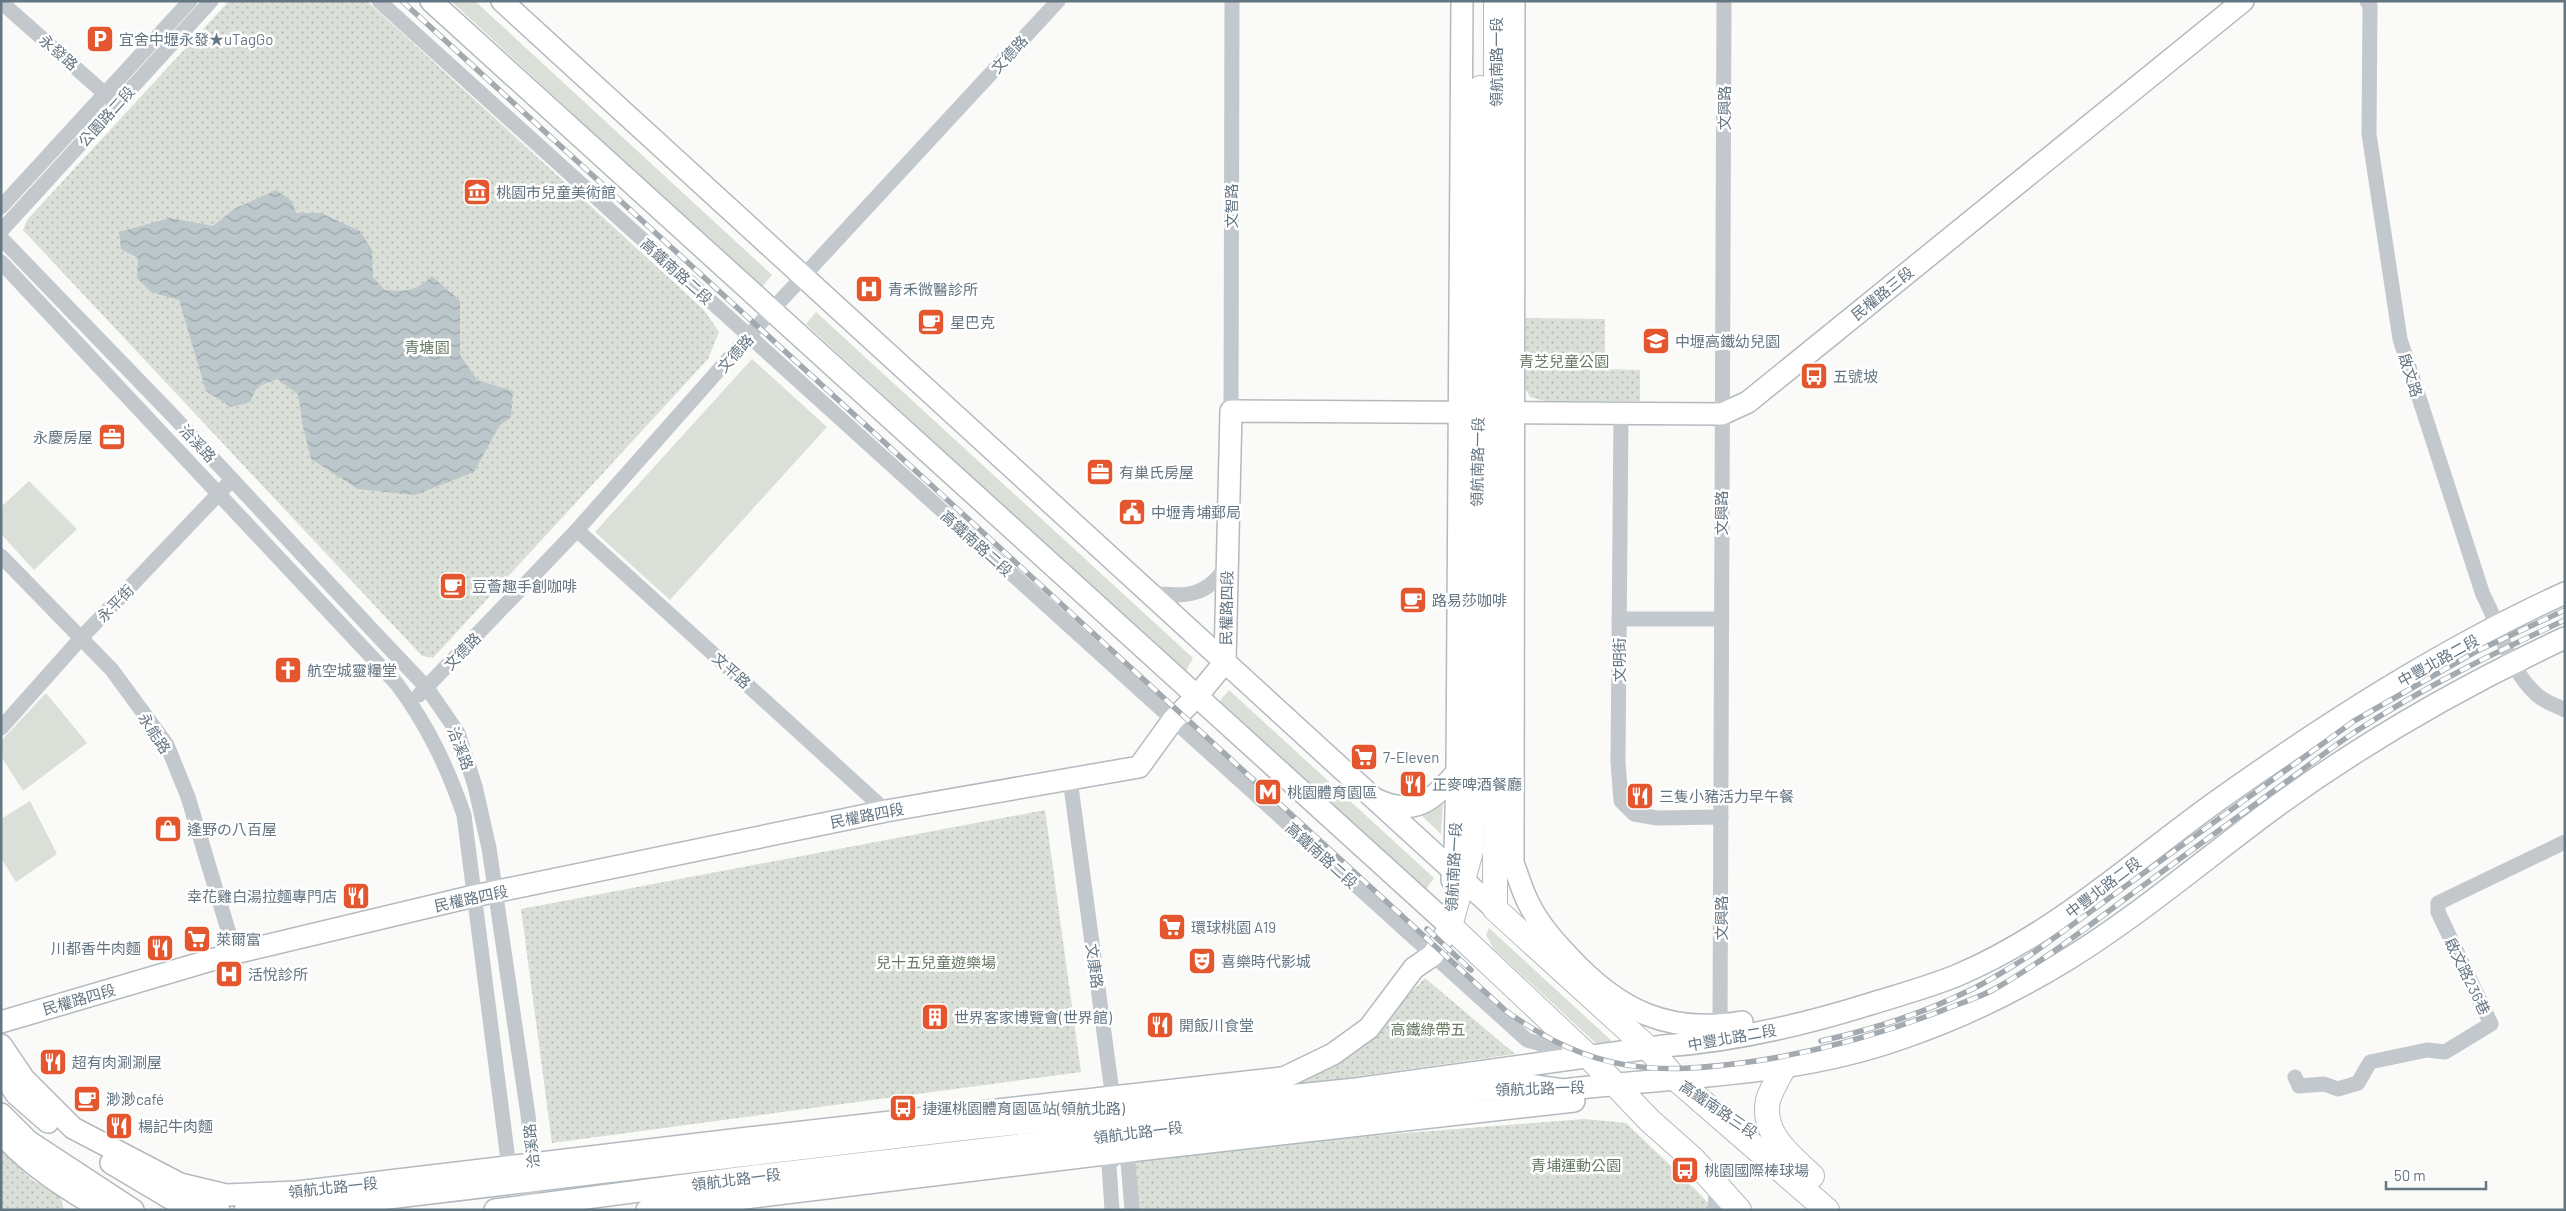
<svg xmlns="http://www.w3.org/2000/svg" width="2566" height="1211" font-family="Barlow,'Noto Sans TC','Noto Sans JP',sans-serif">
<style>
.grass{fill:#dadfd7}
.park{fill:url(#park-dots)}
.water{fill:url(#water-waves)}
.lines{fill:none;stroke-linecap:round;stroke-linejoin:round}
.secondary-casing{stroke:#b3babf;stroke-width:24}
.primary-casing{stroke:#b5babe;stroke-width:26}
.street{stroke:#c3c8cc;stroke-width:15}
.secondary{stroke:#fff;stroke-width:21}
.primary{stroke:#fff;stroke-width:24}
.rail-casing{stroke:#a2aab0;stroke-width:5.5}
.rail{stroke:#fff;stroke-width:4;stroke-dasharray:11;stroke-linecap:butt}
.labels{text-anchor:middle;dominant-baseline:central;stroke-width:5;stroke-linejoin:round;paint-order:stroke}
.poi-label{font-size:15px;fill:#657683;stroke:#fff;text-anchor:start}
.street-label{font-size:15px;fill:#657683;stroke:#fff}
.park-label{font-size:15px;fill:#687a64;stroke:#fff}
</style>
<defs>
<pattern id="park-dots" width="8" height="8" patternUnits="userSpaceOnUse" patternTransform="scale(1.25)"><rect width="8" height="8" fill="#dadfd7"/><path d="M2 2h.1M6 6h.1" fill="none" stroke="#b4b9b4" stroke-width="1.8" stroke-linecap="round"/></pattern>
<pattern id="water-waves" width="16" height="10" patternUnits="userSpaceOnUse" patternTransform="scale(1.25)"><rect width="16" height="10" fill="#bbc7cb"/><path d="M0 5q4-4 8 0t8 0" fill="none" stroke="#9ca6aa"/></pattern>
</defs>
<rect width="100%" height="100%" fill="#fafaf8"/>
<!-- grass -->
<g class="grass">
<path d="M451,1h24l297,274 -11,13z"/>
<path d="M816,312l377,346 -8,15 -379,-349z"/>
<path d="M752,359l75,68 -157,173 -75,-68z"/>
<path d="M29,481l48,48 -43,41 -33,-36v-27z"/>
<path d="M1229,690l205,188 -10,14 -205,-190z"/>
<path d="M46,693l41,50 -64,48 -22,-35v-15z"/>
<path d="M30,801l27,53 -41,28 -15,-24v-39z"/>
<path d="M1443,802l-2,32 -22,-21 12,-1z"/>
<path d="M1489,928l125,115 -12,6 -108,-100 -8,-14z"/>
</g>
<!-- park -->
<g class="park">
<path d="M229,1h138l337,309 15,22 -11,27 -275,299 -11,-2 -399,-426 4,-10z"/>
<path d="M1523,318l82,1v50l35,1v31h-95l-15,-4 -7,-12z"/>
<path d="M1045,810l36,262 -529,71 -31,-234z"/>
<path d="M1425,978l90,76 -240,34 102,-61z"/>
<path d="M1584,1119l42,4 72,69 11,12v6h-570l-5,-44 7,-12z"/>
<path d="M1,1150l31,30 28,15 4,15h-63z"/>
</g>
<!-- water -->
<path class="water" d="M276,190l16,11 4,12h25l39,18 12,19 1,27 12,13c22,2 31,1 47,-14l28,25v54l17,25 36,11 -2,26 -12,9 -25,46 -59,23 -57,-6 -47,-30 -8,-32 -5,-33 -21,-15 -20,8 -7,15 -19,5 -25,-16 -27,-91 -28,-8 -14,-14 1,-20 -17,-9 -2,-17 51,-14 43,8 21,-17z"/>
<g class="lines">
<!-- secondary casing -->
<g class="secondary-casing">
<g id="secondary">
<path d="M431,1l1019,925"/>
<path d="M502,1l993,908"/>
<path d="M1514,1l-1,862c5,13 9,27 15,39 10,21 25,38 41,55 49,53 99,78 173,65"/>
<path d="M1377,800c37,17 57,0 80,-28"/>
<path d="M1452,880l3,-28 2,-80 5,-771"/>
<path d="M1,1022l234,-69 239,-57 412,-85 253,-44 34,-47 24,-24 28,-34 6,-251 491,3 26,-12 495,-401"/>
<path d="M1,1045l23,34 49,49 107,56 46,11 71,-3 452,-54 532,-60"/>
<path d="M1,1071l15,23 32,28"/>
<path d="M1269,1085l64,-31 36,-26 45,-60 19,-13 17,-29 1,-15"/>
<path d="M1,1114l27,27 105,69"/>
<path d="M1,1133c28,32 65,56 102,77"/>
<path d="M111,1163l64,38 44,9"/>
<path d="M245,1210l85,-5 646,-77 380,-39 308,-43c70,-5 139,-21 206,-42 29,-9 59,-17 88,-29 97,-41 174,-113 259,-174 110,-78 225,-152 348,-208"/>
<path d="M495,1210l259,-34 774,-91 35,5c114,-14 230,-13 339,-52 56,-19 112,-46 163,-77 75,-46 142,-104 213,-156 90,-65 186,-120 287,-167"/>
<path d="M647,1210l491,-60 436,-49"/>
</g>
</g>
<!-- primary casing -->
<g class="primary-casing">
<g id="primary">
<path d="M1496,1l-1,908 154,140 27,30 151,131"/>
<path d="M1480,88l-2,325 -7,438 -21,75 140,132 59,62 44,39 46,51"/>
<path d="M1783,1069c-5,9 -12,21 -15,31 -7,34 22,55 44,76"/>
</g>
</g>
<!-- street -->
<g class="street">
<path d="M379,1l1148,1039 53,15"/>
<path d="M2367,1l3,5 -1,128 31,205 83,256c18,32 24,72 52,98 7,8 20,12 30,17"/>
<path d="M1,2l111,98"/>
<path d="M1,207l189,-206"/>
<path d="M1,231l210,-230"/>
<path d="M1,238l173,179 202,217 51,54 31,45 17,53 14,62 39,267 7,66 -9,23"/>
<path d="M1,262l396,422c31,42 50,82 67,131l46,361"/>
<path d="M1231,411l1,-410"/>
<path d="M1621,413l-3,349 3,39 13,13 23,4 64,-1"/>
<path d="M577,530l309,281"/>
<path d="M1,556l111,114 55,75 21,52 47,156"/>
<path d="M1149,593c35,4 58,5 78,-28"/>
<path d="M1619,619h102"/>
<path d="M419,695l158,-165 195,-220 286,-309"/>
<path d="M1,728l81,-91 144,-151"/>
<path d="M1070,779l44,328"/>
<path d="M1720,1026l4,-1025"/>
<path d="M2295,1077l4,9 25,-2 14,5 20,-6 12,-21 57,-12 18,2 46,-28 -53,-112v-9l127,-61"/>
<path d="M1118,1145l1,7 9,10 4,48"/>
<path d="M1715,1182l1,28"/>
<path d="M1112,1210l-3,-45 10,-13"/>
</g>
<!-- secondary -->
<use href="#secondary" class="secondary"/>
<!-- primary -->
<use href="#primary" class="primary"/>
<!-- rail casing -->
<g class="rail-casing">
<g id="rail">
<path d="M402,1l1104,1010c87,62 148,65 250,50 64,-10 125,-27 185,-50 17,-7 34,-12 50,-20 47,-26 91,-60 134,-92 50,-37 100,-73 150,-109 28,-20 55,-42 83,-60 66,-43 136,-77 207,-110"/>
<path d="M1427,929l44,41"/>
<path d="M1821,1041c49,-11 100,-27 145,-49 22,-10 43,-24 63,-36l325,-235 121,-69 90,-42"/>
</g>
</g>
<!-- rail -->
<use href="#rail" class="rail"/>
</g>
<!-- icons -->
<defs>
<g id="parking-square" transform="scale(1.4375)"><rect x="-9" y="-9" width="18" height="18" rx="4" fill="#e4572e" stroke="#fff"/><path d="M-3.5-5.5H1a3.5 3.5 0 0 1 0 7H-1V5.5H-3.5ZM-1-3.4V-.6H.8a1.4 1.4 0 0 0 0-2.8Z" fill="#fff"/></g>
<g id="museum-square" transform="scale(1.4375)"><rect x="-9" y="-9" width="18" height="18" rx="4" fill="#e4572e" stroke="#fff"/><path d="M0-6L6-3V-2H-6V-3ZM-5-1h2V3h-2ZM-1-1h2V3h-2ZM3-1h2V3H3ZM-6 4H6V6H-6Z" fill="#fff"/></g>
<g id="hospital-square" transform="scale(1.4375)"><rect x="-9" y="-9" width="18" height="18" rx="4" fill="#e4572e" stroke="#fff"/><path d="M-5-5h3v3.5h4V-5h3V5h-3V1.5h-4V5h-3Z" fill="#fff"/></g>
<g id="cafe-square" transform="scale(1.4375)"><rect x="-9" y="-9" width="18" height="18" rx="4" fill="#e4572e" stroke="#fff"/><path d="M-5.5-4.5H6V0H3Q3 3.5 0 3.5H-2.5Q-5.5 3.5-5.5 0ZM3-3.2v2h1.7v-2ZM-6 4.5H4V6H-6Z" fill="#fff"/></g>
<g id="school-square" transform="scale(1.4375)"><rect x="-9" y="-9" width="18" height="18" rx="4" fill="#e4572e" stroke="#fff"/><path d="M0-5L7-2L0 1L-7-2ZM-4 1L0 2.5L4 1V4Q0 6-4 4Z" fill="#fff"/></g>
<g id="bus-square" transform="scale(1.4375)"><rect x="-9" y="-9" width="18" height="18" rx="4" fill="#e4572e" stroke="#fff"/><path d="M-5-6H5V4H4V6H2V4H-2V6H-4V4H-5ZM-3.5-4V0h7V-4ZM-3.5 1.2v1.5H-2V1.2ZM2 1.2v1.5H3.5V1.2Z" fill="#fff"/></g>
<g id="office-square" transform="scale(1.4375)"><rect x="-9" y="-9" width="18" height="18" rx="4" fill="#e4572e" stroke="#fff"/><path d="M-6-3h4V-5.5h4V-3h4V5H-6ZM-1-4.5V-3h2v-1.5ZM-6 0V1H6V0Z" fill="#fff"/></g>
<g id="civic-square" transform="scale(1.4375)"><rect x="-9" y="-9" width="18" height="18" rx="4" fill="#e4572e" stroke="#fff"/><path d="M-.6-6.5H3V-4.5H.6V-3L4-1V1h2V6H-6V1h2V-1L-.6-3ZM-1.2 2.5V6h2.4V2.5Z" fill="#fff"/></g>
<g id="church-square" transform="scale(1.4375)"><rect x="-9" y="-9" width="18" height="18" rx="4" fill="#e4572e" stroke="#fff"/><path d="M-1.2-6h2.4v3.5h3.3v2.4h-3.3V6h-2.4V-.1h-3.3v-2.4h3.3Z" fill="#fff"/></g>
<g id="supermarket-square" transform="scale(1.4375)"><rect x="-9" y="-9" width="18" height="18" rx="4" fill="#e4572e" stroke="#fff"/><path d="M-6-5.5h2.5l.6 2H6L4.5 2H-2.5L-4.4-4H-6ZM-1.5 3.2a1.3 1.3 0 1 0 .1 0ZM3 3.2a1.3 1.3 0 1 0 .1 0Z" fill="#fff"/></g>
<g id="restaurant-square" transform="scale(1.4375)"><rect x="-9" y="-9" width="18" height="18" rx="4" fill="#e4572e" stroke="#fff"/><path d="M-5-6h1v4h1v-4h1v4h1v-4h1v5L-1.5 .5V6h-2V.5L-5-1ZM5-6V6H3V1.5H1.5Q1.5-4 5-6Z" fill="#fff"/></g>
<g id="metro-square" transform="scale(1.4375)"><rect x="-9" y="-9" width="18" height="18" rx="4" fill="#e4572e" stroke="#fff"/><path d="M-5.5 5V-5H-3L0 0L3-5H5.5V5H3V-.5L0 4L-3-.5V5Z" fill="#fff"/></g>
<g id="shop-square" transform="scale(1.4375)"><rect x="-9" y="-9" width="18" height="18" rx="4" fill="#e4572e" stroke="#fff"/><path d="M-5-2.5h2.3a2.7 3.5 0 0 1 5.4 0H5L5.5 6h-11ZM-1.5-2.5h3a1.5 2.3 0 0 0-3 0Z" fill="#fff"/></g>
<g id="theatre-square" transform="scale(1.4375)"><rect x="-9" y="-9" width="18" height="18" rx="4" fill="#e4572e" stroke="#fff"/><path d="M-5-5.5Q0-4 5-5.5V0Q5 5 0 6Q-5 5-5 0ZM-3.3-2.5H-1v1.5H-3.3ZM1-2.5H3.3v1.5H1ZM-2.8 1Q0 5.5 2.8 1Z" fill="#fff"/></g>
<g id="building-square" transform="scale(1.4375)"><rect x="-9" y="-9" width="18" height="18" rx="4" fill="#e4572e" stroke="#fff"/><path d="M-4-6H4V6H1V3H-1V6H-4ZM-2.5-4.3h1.7v1.8h-1.7ZM.8-4.3h1.7v1.8H.8ZM-2.5-1h1.7V.8h-1.7ZM.8-1h1.7V.8H.8Z" fill="#fff"/></g>
</defs>
<g fill-rule="evenodd">
<use href="#parking-square" x="100" y="39"/>
<use href="#museum-square" x="477" y="192"/>
<use href="#hospital-square" x="869" y="289"/>
<use href="#cafe-square" x="931" y="322"/>
<use href="#school-square" x="1656" y="341"/>
<use href="#bus-square" x="1814" y="376"/>
<use href="#office-square" x="112" y="437"/>
<use href="#office-square" x="1100" y="472"/>
<use href="#civic-square" x="1132" y="512"/>
<use href="#cafe-square" x="453" y="586"/>
<use href="#cafe-square" x="1413" y="600"/>
<use href="#church-square" x="288" y="670"/>
<use href="#supermarket-square" x="1364" y="757"/>
<use href="#restaurant-square" x="1413" y="784"/>
<use href="#metro-square" x="1268" y="792"/>
<use href="#restaurant-square" x="1640" y="796"/>
<use href="#shop-square" x="168" y="829"/>
<use href="#restaurant-square" x="356" y="896"/>
<use href="#supermarket-square" x="1172" y="927"/>
<use href="#supermarket-square" x="197" y="939"/>
<use href="#restaurant-square" x="160" y="948"/>
<use href="#theatre-square" x="1202" y="961"/>
<use href="#hospital-square" x="229" y="974"/>
<use href="#building-square" x="935" y="1017"/>
<use href="#restaurant-square" x="1160" y="1025"/>
<use href="#restaurant-square" x="53" y="1062"/>
<use href="#cafe-square" x="87" y="1099"/>
<use href="#bus-square" x="903" y="1108"/>
<use href="#restaurant-square" x="119" y="1126"/>
<use href="#bus-square" x="1685" y="1170"/>
</g>
<g class="labels">
<!-- poi labels -->
<g class="poi-label">
<text x="119" y="39">宜舍中壢永發★uTagGo</text>
<text x="496" y="192">桃園市兒童美術館</text>
<text x="888" y="289">青禾微醫診所</text>
<text x="950" y="322">星巴克</text>
<text x="1675" y="341">中壢高鐵幼兒園</text>
<text x="1833" y="376">五號坡</text>
<text x="93" y="437" text-anchor="end">永慶房屋</text>
<text x="1119" y="472">有巢氏房屋</text>
<text x="1151" y="512">中壢青埔郵局</text>
<text x="472" y="586">豆薈趣手創咖啡</text>
<text x="1432" y="600">路易莎咖啡</text>
<text x="307" y="670">航空城靈糧堂</text>
<text x="1383" y="757">7-Eleven</text>
<text x="1432" y="784">正麥啤酒餐廳</text>
<text x="1287" y="792">桃園體育園區</text>
<text x="1659" y="796">三隻小豬活力早午餐</text>
<text x="187" y="829">逢野の八百屋</text>
<text x="337" y="896" text-anchor="end">幸花雞白湯拉麵專門店</text>
<text x="1191" y="927">環球桃園 A19</text>
<text x="216" y="939">萊爾富</text>
<text x="141" y="948" text-anchor="end">川都香牛肉麵</text>
<text x="1221" y="961">喜樂時代影城</text>
<text x="248" y="974">活悅診所</text>
<text x="954" y="1017">世界客家博覽會(世界館)</text>
<text x="1179" y="1025">開飯川食堂</text>
<text x="72" y="1062">超有肉涮涮屋</text>
<text x="106" y="1099">渺渺café</text>
<text x="922" y="1108">捷運桃園體育園區站(領航北路)</text>
<text x="138" y="1126">楊記牛肉麵</text>
<text x="1704" y="1170">桃園國際棒球場</text>
</g>
<!-- street labels -->
<g class="street-label">
<text transform="translate(59 52) rotate(41)">永發路</text>
<text transform="translate(1009 54) rotate(-47)">文德路</text>
<text transform="translate(1496 62) rotate(-90)">領航南路一段</text>
<text transform="translate(1724 108) rotate(-90)">文興路</text>
<text transform="translate(106 116) rotate(-48)">公園路二段</text>
<text transform="translate(1231 206) rotate(-90)">文智路</text>
<text transform="translate(677 271) rotate(42)">高鐵南路二段</text>
<text transform="translate(1882 293) rotate(-39)">民權路三段</text>
<text transform="translate(735 353) rotate(-48)">文德路</text>
<text transform="translate(2411 375) rotate(72)">啟文路</text>
<text transform="translate(198 443) rotate(47)">洽溪路</text>
<text transform="translate(1477 462) rotate(-89)">領航南路一段</text>
<text transform="translate(1721 513) rotate(-90)">文興路</text>
<text transform="translate(977 543) rotate(42)">高鐵南路二段</text>
<text transform="translate(115 603) rotate(-46)">永平街</text>
<text transform="translate(1226 608) rotate(-89)">民權路四段</text>
<text transform="translate(462 651) rotate(-46)">文德路</text>
<text transform="translate(1619 660) rotate(-90)">文明街</text>
<text transform="translate(2438 660) rotate(-29)">中豐北路二段</text>
<text transform="translate(732 670) rotate(42)">文平路</text>
<text transform="translate(155 733) rotate(57)">永能路</text>
<text transform="translate(461 748) rotate(69)">洽溪路</text>
<text transform="translate(867 815) rotate(-11)">民權路四段</text>
<text transform="translate(1322 855) rotate(42)">高鐵南路二段</text>
<text transform="translate(1453 867) rotate(-87)">領航南路一段</text>
<text transform="translate(2103 887) rotate(-37)">中豐北路二段</text>
<text transform="translate(471 898) rotate(-12)">民權路四段</text>
<text transform="translate(1721 918) rotate(-90)">文興路</text>
<text transform="translate(1095 966) rotate(82)">文康路</text>
<text transform="translate(2468 976) rotate(64)">啟文路236巷</text>
<text transform="translate(79 999) rotate(-16)">民權路四段</text>
<text transform="translate(1732 1037) rotate(-10)">中豐北路二段</text>
<text transform="translate(1540 1088) rotate(-2)">領航北路一段</text>
<text transform="translate(1719 1109) rotate(34)">高鐵南路三段</text>
<text transform="translate(1138 1132) rotate(-7)">領航北路一段</text>
<text transform="translate(531 1146) rotate(-96)">洽溪路</text>
<text transform="translate(736 1179) rotate(-7)">領航北路一段</text>
<text transform="translate(333 1187) rotate(-6)">領航北路一段</text>
</g>
<!-- park labels -->
<g class="park-label">
<text x="427" y="347">青塘園</text>
<text x="1564" y="361">青芝兒童公園</text>
<text x="936" y="962">兒十五兒童遊樂場</text>
<text x="1428" y="1029">高鐵綠帶五</text>
<text x="1576" y="1165">青埔運動公園</text>
</g>
</g>
<!-- border -->
<rect width="2566" height="1211" fill="none" stroke="#657683" stroke-width="5"/>
<!-- scale -->
<path d="M2386 1181v8h100v-8" fill="none" stroke="#657683" stroke-width="2.5"/>
<text x="2394" y="1181" font-size="15" fill="#657683" stroke="#ffffff" stroke-width="4" paint-order="stroke">50 m</text>
</svg>
